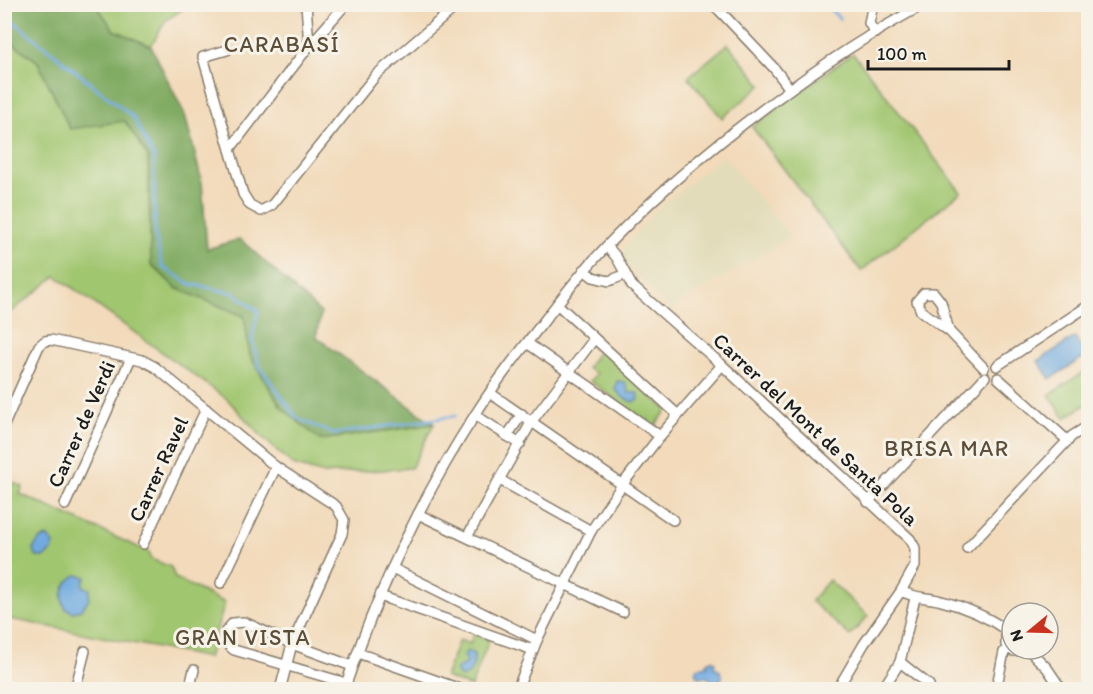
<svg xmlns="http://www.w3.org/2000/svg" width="1093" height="694" font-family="Itim,sans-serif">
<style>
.built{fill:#e3dcba}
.green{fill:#a1c670;stroke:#5e7146;stroke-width:1.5}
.forest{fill:#80ab62;stroke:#4e643f;stroke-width:1.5}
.water{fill:#71aae0;stroke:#46637e;stroke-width:1.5}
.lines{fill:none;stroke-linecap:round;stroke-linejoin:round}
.stream{stroke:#71aae0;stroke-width:3}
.minor-casing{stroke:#877b6b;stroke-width:12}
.minor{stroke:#fff;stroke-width:9}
.labels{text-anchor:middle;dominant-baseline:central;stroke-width:6;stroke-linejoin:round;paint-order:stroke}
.street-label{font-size:21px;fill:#1c1c1c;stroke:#f7f3e8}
.neighbourhood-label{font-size:22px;letter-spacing:1.5px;fill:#5c4d38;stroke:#f7f3e8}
</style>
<rect width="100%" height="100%" fill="#f7f3e8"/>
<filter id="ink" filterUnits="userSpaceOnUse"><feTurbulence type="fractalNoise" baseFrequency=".0167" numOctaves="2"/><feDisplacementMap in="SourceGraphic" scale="12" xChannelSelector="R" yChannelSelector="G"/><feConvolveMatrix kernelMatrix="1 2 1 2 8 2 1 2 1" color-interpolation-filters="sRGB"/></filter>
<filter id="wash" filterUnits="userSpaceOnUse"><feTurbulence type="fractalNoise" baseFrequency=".008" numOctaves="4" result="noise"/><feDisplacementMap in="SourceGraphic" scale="24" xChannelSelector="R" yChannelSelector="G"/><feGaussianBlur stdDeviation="1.35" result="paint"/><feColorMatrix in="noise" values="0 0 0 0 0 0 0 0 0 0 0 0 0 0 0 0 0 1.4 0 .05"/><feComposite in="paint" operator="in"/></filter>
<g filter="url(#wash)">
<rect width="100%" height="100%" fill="#f2daba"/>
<!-- built -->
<path class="built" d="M723,155l68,82 -108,63 -11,11 -48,-48v-16l29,-34z"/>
<!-- green -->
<g class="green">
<path d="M96,5h93l-24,16 -14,25 -37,-16z"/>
<path d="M4,37l34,25 32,67 54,-9 24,36 3,108 25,24 68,28 6,40 70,84 114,-16 -23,44 -87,6 -31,-9 -31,-28 -35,-38 -171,-123 -51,41z"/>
<path d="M728,44l34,41 -40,33 -34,-41z"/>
<path d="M853,53l108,139 -100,79 -109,-144z"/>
<path d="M600,348l67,62 -13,17 -64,-46 6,-7 -9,-6z"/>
<path d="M1088,369v34l-23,15 -16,-23z"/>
<path d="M5,479l18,8 -3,7 129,58 2,7 20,8 4,11 50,25 -17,55 -203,-40z"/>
<path d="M829,580l39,36 -18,20 -39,-35z"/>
<path d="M473,634l16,6 -18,47 -26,-10 14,-37 11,4z"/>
</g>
<!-- forest -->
<path class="forest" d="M4,5h92l18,25 37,16 34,69 17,67 5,67 33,-10 81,74 -5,24 118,87 -114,16 -39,-33 -31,-51 -6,-40 -68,-28 -25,-24 -3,-107 -23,-36 -55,8 -32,-67 -33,-25z"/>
<!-- water -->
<g class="water">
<path d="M1075,337l11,19 -36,23 -12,-18z"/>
<path d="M617,381l8,1 4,11h9l1,7 -7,2 -10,-5 -7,-8z"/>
<path d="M48,537l6,7 -2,7 -7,6h-8l-4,-7c3,-8 7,-12 15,-13z"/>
<path d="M76,575l10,2 -3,7 1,3 6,2 -1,10 -8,11 -8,2 -7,-3c-8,-13 -2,-26 10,-34z"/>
<path d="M467,651l7,3v9l-5,11 -8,4 -5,-7 3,-4 8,-4 -3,-8z"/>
<path d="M711,660l4,2 -1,5c5,2 9,5 8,11l-6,5 -9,-6h-9l-3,-5 2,-4 10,-2v-4z"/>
</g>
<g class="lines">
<!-- stream -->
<g class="stream">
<path d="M825,4l15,15"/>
<path d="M4,14l129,103 21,40 1,77 7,33 28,17 44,9 24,18 -6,29 7,26 38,52 36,16 122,-18"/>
</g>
</g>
</g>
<g filter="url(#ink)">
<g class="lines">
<!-- minor casing -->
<g class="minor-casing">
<g id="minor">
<path d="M306,4l3,42"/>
<path d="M712,4l7,6 55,58 16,21"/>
<path d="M873,4l-4,19 6,10"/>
<path d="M227,50l-24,7 40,137 7,11 11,6 11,-6 104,-130 83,-71"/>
<path d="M230,149l79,-103 37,-42"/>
<path d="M607,246l10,12 15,28 90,79 188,174 5,9v18l-14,25 -37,53 -27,46"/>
<path d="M584,270l9,7 16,4 15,-6"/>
<path d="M557,304l121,111"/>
<path d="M949,331l-8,-29 -7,-9h-10l-7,8 4,10 28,20 35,37"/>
<path d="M527,343l133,93"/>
<path d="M997,366l91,-60"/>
<path d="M998,378l70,63"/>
<path d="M490,393l183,127"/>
<path d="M475,415l45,29"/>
<path d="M4,425l35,-79 6,-5 6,-1 91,20 13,7 121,100 60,39 8,14 -2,14 -50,110 -12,46"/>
<path d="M507,436l15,-22"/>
<path d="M500,480l91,51"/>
<path d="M868,502l117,-125"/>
<path d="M65,505l66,-147"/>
<path d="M418,514l205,98"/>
<path d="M467,537l65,-116 62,-82"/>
<path d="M143,544l63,-135"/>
<path d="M967,548l105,-112 16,-10"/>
<path d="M392,568l145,72"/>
<path d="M221,583l55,-116"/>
<path d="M901,591c13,7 23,6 37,9 24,6 50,17 70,31"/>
<path d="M380,596l153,54"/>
<path d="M1012,628l-6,6v11l7,6 11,-2"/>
<path d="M1028,649l19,19 15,22"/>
<path d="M358,653l105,37"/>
<path d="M900,662l29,23 1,5"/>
<path d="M346,683l-112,-33 -8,-7v-12l7,-8 11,-1 48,22 60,22"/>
<path d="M75,690l10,-39"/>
<path d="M189,690l5,-20"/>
<path d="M344,690c33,-96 76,-190 131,-275 20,-32 43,-61 66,-90 16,-21 32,-42 49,-61 54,-60 115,-112 180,-160 49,-37 100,-71 155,-100"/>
<path d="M517,690l20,-50 54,-109 31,-46 38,-49 62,-71"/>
<path d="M882,690l18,-28 15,-64"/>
<path d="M996,690l8,-38 5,-3"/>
</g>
</g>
<!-- minor -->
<use href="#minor" class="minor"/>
</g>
</g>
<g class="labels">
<!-- street labels -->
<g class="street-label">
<text transform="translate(81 424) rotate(-66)">Carrer de Verdi</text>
<text transform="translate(816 429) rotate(43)">Carrer del Mont de Santa Pola</text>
<text transform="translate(158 469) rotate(-65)">Carrer Ravel</text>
</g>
<!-- neighbourhood labels -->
<g class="neighbourhood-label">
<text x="282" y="44">CARABASÍ</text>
<text x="947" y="448">BRISA MAR</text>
<text x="243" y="637">GRAN VISTA</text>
</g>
</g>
<!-- margin -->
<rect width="1093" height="694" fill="none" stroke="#f7f3e8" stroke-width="24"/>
<!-- north arrow -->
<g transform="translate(1030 631) rotate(251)"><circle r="28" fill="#f7f3e8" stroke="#9f9d96" stroke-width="1.5"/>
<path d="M0-4.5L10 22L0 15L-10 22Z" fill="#c8321e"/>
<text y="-9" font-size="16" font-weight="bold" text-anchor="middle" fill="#1c1c1c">N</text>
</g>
<!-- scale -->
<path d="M868 60v9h141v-9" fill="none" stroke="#1c1c1c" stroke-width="3"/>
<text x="877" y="60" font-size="18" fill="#1c1c1c" stroke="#f7f3e8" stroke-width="4.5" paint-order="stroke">100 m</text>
</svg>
